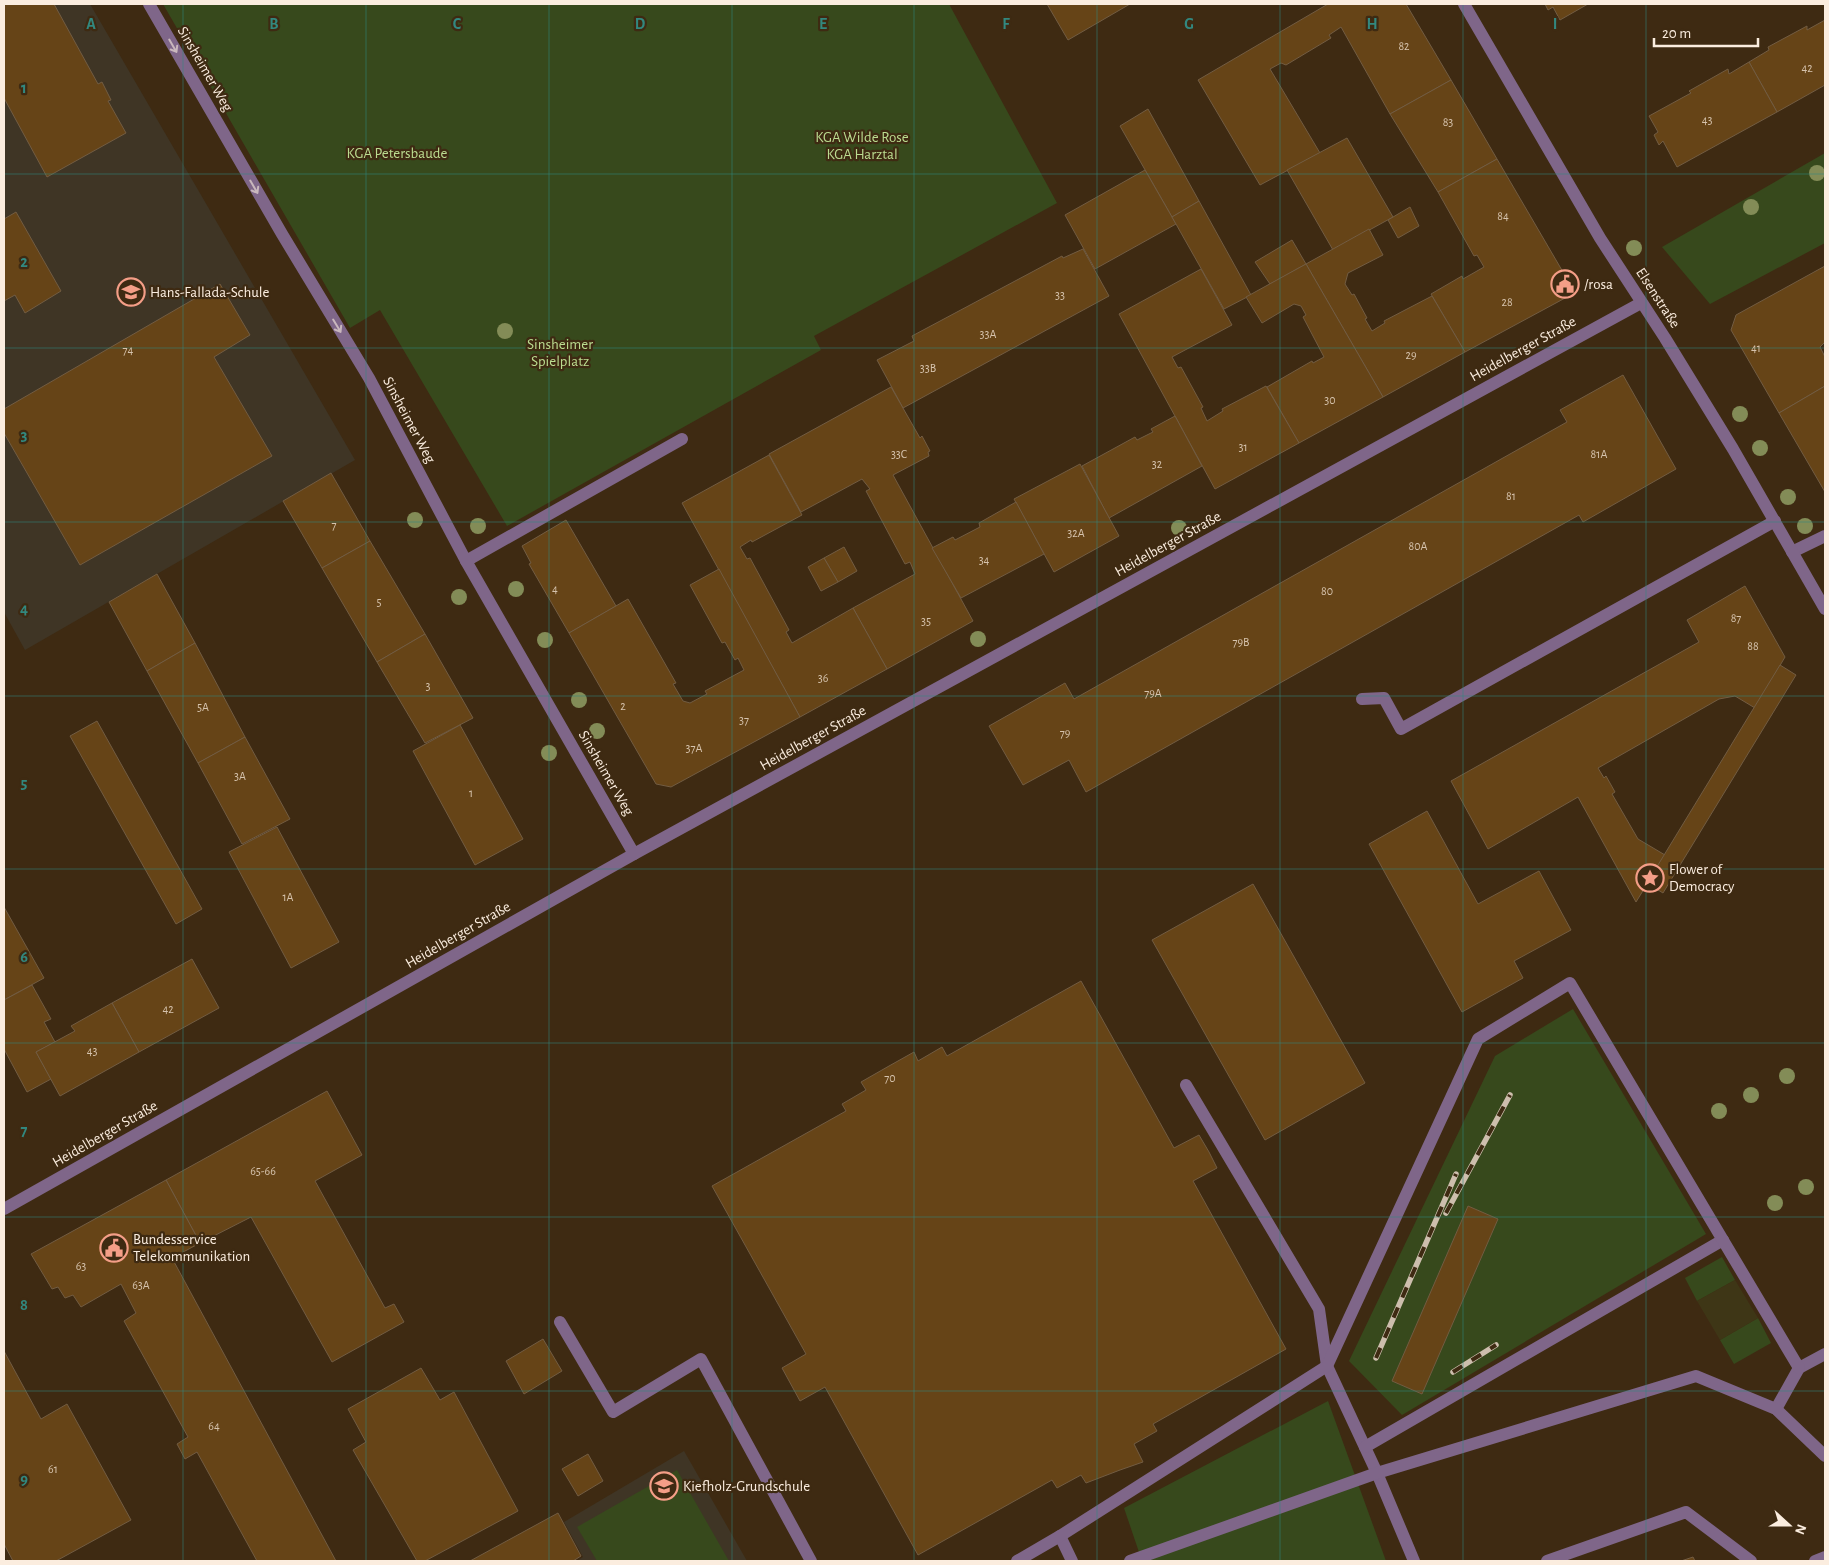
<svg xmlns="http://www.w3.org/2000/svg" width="1829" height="1565" font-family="'Alegreya Sans',sans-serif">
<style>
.education{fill:#3f3525}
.green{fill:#37491c}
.sand{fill:#3e3616}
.building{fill:#664417;stroke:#725c42}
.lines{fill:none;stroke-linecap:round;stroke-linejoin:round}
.service{stroke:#7f6689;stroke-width:12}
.minor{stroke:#7f6689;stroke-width:12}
.rail-casing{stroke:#cdbead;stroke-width:5.5}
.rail{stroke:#3e2a12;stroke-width:4;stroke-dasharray:11;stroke-linecap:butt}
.tree{fill:#838c57}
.oneway{stroke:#c9b7bd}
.grid{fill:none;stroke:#32887f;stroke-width:1;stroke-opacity:0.55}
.labels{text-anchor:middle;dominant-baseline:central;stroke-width:4.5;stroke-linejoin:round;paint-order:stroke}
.number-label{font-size:12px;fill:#d6c3ad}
.street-label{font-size:15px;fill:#fbeddf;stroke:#3e2a12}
.park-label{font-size:15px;fill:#bbdc90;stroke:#3e2a12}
.poi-label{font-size:15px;fill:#fbeddf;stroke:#3e2a12;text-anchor:start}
.grid-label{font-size:16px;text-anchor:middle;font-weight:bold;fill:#32887f;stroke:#3e2a12;stroke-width:4.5;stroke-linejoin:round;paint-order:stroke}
</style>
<rect width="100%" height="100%" fill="#3e2a12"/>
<!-- education -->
<g class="education">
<path d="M4,4h86l265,456 -330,190 -21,-38z"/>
<path d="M684,1451l63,110h-170l6,-4 -19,-35z"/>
</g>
<!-- green -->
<g class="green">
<path d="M163,4h786l108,199 -243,133 7,14 -314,176 -127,-216 -30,18z"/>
<path d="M1825,153v90l-115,61 -48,-57z"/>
<path d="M1573,1009l133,225 -304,181 -53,-54 146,-305z"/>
<path d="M1722,1257l13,23 -38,21 -12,-23z"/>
<path d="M1758,1318l13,25 -37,21 -14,-24z"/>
<path d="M1328,1401l58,160h-244l-18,-53z"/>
<path d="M677,1470l52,91h-132l-20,-34z"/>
</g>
<!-- sand -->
<path class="sand" d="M1735,1280l23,38 -38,22 -23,-39z"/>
<!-- building -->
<g class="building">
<path d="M4,4h50l44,80 4,-2 9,18 -3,1 18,32 -79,44 -43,-79z"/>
<path d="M1047,4h83l-62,36z"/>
<path d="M1328,4h78l45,76 -61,34 -49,-87 -12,8 2,3 -45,27 -5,-2 -11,6 50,84 -60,32 -62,-105z"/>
<path d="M1545,4h43l-28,16 -7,-13 -5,3z"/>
<path d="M1825,20v65l-48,27 -28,-50 20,-12 -1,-3 39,-21v4z"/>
<path d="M1749,62l28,50 -100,55 -14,-26 -4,4 -5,-10 4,-3 -9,-16 42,-23 -2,-2 39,-22 1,5z"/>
<path d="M1451,80l46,79 -59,33 -48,-78z"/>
<path d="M1148,109l51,92 -27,16 -52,-91z"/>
<path d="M1347,138l46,79 -60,33 -46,-80z"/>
<path d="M1497,159l73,125 -3,13 -102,55 -34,-58 31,-18 1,3 21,-12 -7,-12 -3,1 -36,-64z"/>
<path d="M1145,170l31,54 -81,45 -30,-54z"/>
<path d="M1199,201l52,94 -27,14 -52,-92z"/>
<path d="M1410,207l9,19 -21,12 -10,-18z"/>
<path d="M16,212l45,79 -36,22 -10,-18 -11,6v-82z"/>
<path d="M1369,229l14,26 -35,18 -3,11 7,11 2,-1 13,24 -2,1 7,12 13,-8 -1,-2 48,-25 33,56 -82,45 -77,-133z"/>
<path d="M1292,240l14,24 -36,20 -15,-22z"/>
<path d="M1083,249l26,47 -206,112 -26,-48 37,-19 -2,-5 150,-80 1,2z"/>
<path d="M1306,264l77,133 -84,46 -32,-56 45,-26 1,2 11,-6 -21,-40 3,-2 -5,-9 -7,-2 -32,19 -16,-26z"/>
<path d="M1825,266v76l-5,5 5,10v29l-46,27 -48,-83 5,-15z"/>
<path d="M1201,269l31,56 -60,32 6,11 3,-1 22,40 -2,1 6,13 16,-10 -1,-2 44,-23 33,57 -84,46 -96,-175z"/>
<path d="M220,284l30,51 -36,22 58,99 -192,109 -76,-132v-24z"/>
<path d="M1623,375l53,94 -93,53 -4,-7 -493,277 -17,-32 -46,25 -34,-59 76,-43 9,16 493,-277 -7,-12z"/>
<path d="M1825,386v106l-46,-79z"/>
<path d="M891,387l29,51 2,-2 8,15 -2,1 1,4 -36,19 80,146 -86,48 -34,-61 62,-34 -5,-12 -5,2 -39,-73 4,-2 -8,-10 -61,33 -32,-58z"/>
<path d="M1175,416l27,50 -93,52 -27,-52 53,-29 2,3 16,-8 -2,-3z"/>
<path d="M769,455l33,60 -50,27 -1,-2 -11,7 7,12 3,-1 39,72 -3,2 6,11 61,-35 34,61 -87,48 -118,-214z"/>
<path d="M1080,464l39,72 -65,36 -40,-73z"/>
<path d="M331,473l39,68 -48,27 -39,-67z"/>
<path d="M1016,502l28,52 -83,44 -29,-50 21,-11 2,3 25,-13 -1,-4z"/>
<path d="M566,520l50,86 -47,27 -40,-69 2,-1 -9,-17z"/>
<path d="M370,541l55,93 -48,28 -55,-94z"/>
<path d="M844,547l13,24 -19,11 -14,-24z"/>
<path d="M824,558l14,24 -17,9 -13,-24z"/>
<path d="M719,569l81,148 -129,70 -15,-3 -87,-151 59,-34 48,84 -3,1 10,17 7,2 17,-9 -2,-3 39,-21 -6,-12 -3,2 -10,-18 -3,1 -32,-58z"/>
<path d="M157,574l38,69 -48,28 -38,-69z"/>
<path d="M1745,586l40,71 -30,51 -20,-12 -16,3 -121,69 6,10 2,-2 9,16 -3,2 26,45 27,16 -29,47 -58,-105 -90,52 -37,-68 248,-139 -12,-22z"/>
<path d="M425,634l48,84 -48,25 -48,-81z"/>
<path d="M195,643l50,94 -47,26 -51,-92z"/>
<path d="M1780,665l16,10 -133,218 -16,-10z"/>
<path d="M97,721l105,188 -26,15 -106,-188z"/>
<path d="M460,725l63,114 -48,26 -62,-114z"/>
<path d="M245,737l45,82 -48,25 -44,-81z"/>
<path d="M1427,811l51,93 61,-33 32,59 -57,31 9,17 -61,34 -93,-168z"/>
<path d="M277,827l62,115 -48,26 -62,-116z"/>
<path d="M1253,884l112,199 -100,57 -113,-200z"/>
<path d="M4,907l40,71 -40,22z"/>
<path d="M192,959l27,49 -80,44 -27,-49z"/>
<path d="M1081,981l93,167 25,-13 10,17 8,16 -24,13 93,168 -133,75 4,7 -23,13 9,18 -23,8 -34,13 -5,-8 -24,13 -5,-8 -134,75 -93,-168 -25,14 -18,-33 24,-14 -94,-168 134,-75 -4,-7 24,-14 -5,-8 28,-16 25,-14 4,9 24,-14 5,9z"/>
<path d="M32,985l19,34 -7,3 11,20 -19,10 15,27 -24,13 -23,-43v-49z"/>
<path d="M112,1003l27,49 -79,44 -24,-44 39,-21 -4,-5z"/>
<path d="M327,1091l35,64 -47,26 70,127 9,-4 10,18 -72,40 -81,-145 -51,26 -34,-63z"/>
<path d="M166,1180l34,63 -28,15 164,303h-79l-60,-109 -12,7 -8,-15 11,-7 -64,-116 12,-8 -15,-29 -40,23 -8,-12 -8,3 -7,-11 -6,2 -21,-35z"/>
<path d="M1468,1206l30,13 -76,175 -30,-13z"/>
<path d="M543,1339l19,32 -38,23 -18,-33z"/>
<path d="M4,1351l37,68 26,-15 64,116 -75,41h-43l-9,-17z"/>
<path d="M421,1368l19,32 14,-8 64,119 -93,50h-8l-64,-111 13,-8 -18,-33z"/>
<path d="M588,1454l15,27 -25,15 -16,-27z"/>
<path d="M558,1513l23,43 -8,5h-103z"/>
<path d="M1693,1557l2,4h-14z"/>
</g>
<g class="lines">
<!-- service -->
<g class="service">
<path d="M1792,552l33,-16"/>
<path d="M466,561l216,-122"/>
<path d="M1362,699l22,-1 17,31 374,-208"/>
<path d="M1186,1085l133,224 8,57 50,107 37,88"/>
<path d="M560,1322l53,90 88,-53 110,202"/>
<path d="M1776,1409l23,-41 26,-14"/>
<path d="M1365,1447l358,-207"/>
<path d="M1060,1536l12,25"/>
<path d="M1017,1561l43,-25 267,-170 151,-327 92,-56 229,385"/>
<path d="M1130,1561l247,-88 319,-97 80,33 49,47"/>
<path d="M1547,1561l139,-49 65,49"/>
<path d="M1815,1561l10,-4"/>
</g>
<!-- minor -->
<g class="minor">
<path d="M149,4l133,230 87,144 97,183 168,293"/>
<path d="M1464,4l136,234 65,100 68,111 92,160"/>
<path d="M4,1209l630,-355 1007,-551"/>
</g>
<!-- rail casing -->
<g class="rail-casing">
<g id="rail">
<path d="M1446,1213l64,-118"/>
<path d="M1376,1358l80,-184"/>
<path d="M1453,1372l43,-27"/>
</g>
</g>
<!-- rail -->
<use href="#rail" class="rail"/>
</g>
<!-- trees -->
<g class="tree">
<circle cx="1817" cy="173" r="8"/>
<circle cx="1751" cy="207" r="8"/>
<circle cx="1634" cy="248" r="8"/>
<circle cx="505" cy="331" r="8"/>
<circle cx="1740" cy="414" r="8"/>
<circle cx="1760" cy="448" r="8"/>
<circle cx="1788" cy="497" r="8"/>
<circle cx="415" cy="520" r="8"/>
<circle cx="478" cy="526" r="8"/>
<circle cx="1805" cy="526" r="8"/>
<circle cx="1179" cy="528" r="8"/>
<circle cx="516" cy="589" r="8"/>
<circle cx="459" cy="597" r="8"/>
<circle cx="978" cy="639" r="8"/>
<circle cx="545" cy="640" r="8"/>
<circle cx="579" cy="700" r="8"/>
<circle cx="597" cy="731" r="8"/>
<circle cx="549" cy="753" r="8"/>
<circle cx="1787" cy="1076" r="8"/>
<circle cx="1751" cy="1095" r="8"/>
<circle cx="1719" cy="1111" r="8"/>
<circle cx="1806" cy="1187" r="8"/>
<circle cx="1775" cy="1203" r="8"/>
</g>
<!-- one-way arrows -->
<defs><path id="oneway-shaft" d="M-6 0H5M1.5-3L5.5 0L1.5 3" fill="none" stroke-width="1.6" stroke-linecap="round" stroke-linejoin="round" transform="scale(1.25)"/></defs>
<g class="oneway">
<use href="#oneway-shaft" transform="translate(173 46) rotate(60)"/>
<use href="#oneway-shaft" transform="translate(254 187) rotate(60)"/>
<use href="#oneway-shaft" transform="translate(337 326) rotate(59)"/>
</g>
<!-- grid -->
<path class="grid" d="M183,4v1557M366,4v1557M549,4v1557M732,4v1557M914,4v1557M1097,4v1557M1280,4v1557M1463,4v1557M1646,4v1557M4,174h1821M4,348h1821M4,522h1821M4,696h1821M4,869h1821M4,1043h1821M4,1217h1821M4,1391h1821"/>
<!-- icons -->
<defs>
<g id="civic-ring" transform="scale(1.4375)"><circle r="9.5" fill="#3e2a12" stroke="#f49e87" stroke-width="1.5"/><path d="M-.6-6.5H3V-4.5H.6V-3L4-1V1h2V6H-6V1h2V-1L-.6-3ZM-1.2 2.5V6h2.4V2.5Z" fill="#f49e87"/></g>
<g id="school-ring" transform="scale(1.4375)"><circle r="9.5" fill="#3e2a12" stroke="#f49e87" stroke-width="1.5"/><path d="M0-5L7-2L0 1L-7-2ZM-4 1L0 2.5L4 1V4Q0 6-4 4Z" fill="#f49e87"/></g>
<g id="sight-ring" transform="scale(1.4375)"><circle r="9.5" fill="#3e2a12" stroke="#f49e87" stroke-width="1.5"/><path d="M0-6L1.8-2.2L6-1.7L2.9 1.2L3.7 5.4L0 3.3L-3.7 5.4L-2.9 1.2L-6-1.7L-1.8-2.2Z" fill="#f49e87"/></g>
</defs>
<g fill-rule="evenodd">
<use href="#civic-ring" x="1565" y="284"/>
<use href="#school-ring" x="131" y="292"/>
<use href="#sight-ring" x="1650" y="878"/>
<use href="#civic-ring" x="114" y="1248"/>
<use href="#school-ring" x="664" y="1486"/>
</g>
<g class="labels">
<!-- number labels -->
<g class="number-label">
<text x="1404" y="46">82</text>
<text x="1807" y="68">42</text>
<text x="1707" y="120">43</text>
<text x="1448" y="122">83</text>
<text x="1503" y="216">84</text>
<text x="1060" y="295">33</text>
<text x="1507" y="302">28</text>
<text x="988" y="334">33A</text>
<text x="1756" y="348">41</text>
<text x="128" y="350">74</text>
<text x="1411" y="355">29</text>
<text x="928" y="368">33B</text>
<text x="1330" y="400">30</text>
<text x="1243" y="447">31</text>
<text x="899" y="454">33C</text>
<text x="1599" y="454">81A</text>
<text x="1157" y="464">32</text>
<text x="1511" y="496">81</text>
<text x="334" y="525">7</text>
<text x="1076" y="533">32A</text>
<text x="1418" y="546">80A</text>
<text x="984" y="560">34</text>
<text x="555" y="589">4</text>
<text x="1327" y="591">80</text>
<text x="379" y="602">5</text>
<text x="1736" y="618">87</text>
<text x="926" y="621">35</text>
<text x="1241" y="642">79B</text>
<text x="1753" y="646">88</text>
<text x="823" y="678">36</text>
<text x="428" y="686">3</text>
<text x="1153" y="693">79A</text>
<text x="623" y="706">2</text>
<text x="203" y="707">5A</text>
<text x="744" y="720">37</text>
<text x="1065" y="733">79</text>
<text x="694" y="748">37A</text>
<text x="240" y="776">3A</text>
<text x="471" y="793">1</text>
<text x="288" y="897">1A</text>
<text x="168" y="1009">42</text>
<text x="92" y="1051">43</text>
<text x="890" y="1078">70</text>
<text x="263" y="1171">65-66</text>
<text x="81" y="1266">63</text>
<text x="141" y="1285">63A</text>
<text x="214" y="1426">64</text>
<text x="53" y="1469">61</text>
</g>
<!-- street labels -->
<g class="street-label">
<text transform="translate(205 69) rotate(60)">Sinsheimer Weg</text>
<text transform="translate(1658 298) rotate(57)">Elsenstraße</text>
<text transform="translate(1523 349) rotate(-29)">Heidelberger Straße</text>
<text transform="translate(409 420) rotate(62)">Sinsheimer Weg</text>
<text transform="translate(1168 544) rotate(-29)">Heidelberger Straße</text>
<text transform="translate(813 738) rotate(-29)">Heidelberger Straße</text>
<text transform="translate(606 773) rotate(60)">Sinsheimer Weg</text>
<text transform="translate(458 935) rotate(-30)">Heidelberger Straße</text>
<text transform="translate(105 1134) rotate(-30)">Heidelberger Straße</text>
</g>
<!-- park labels -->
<g class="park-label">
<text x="862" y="137">KGA Wilde Rose<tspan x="862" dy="17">KGA Harztal</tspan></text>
<text x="397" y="153">KGA Petersbaude</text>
<text x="560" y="344">Sinsheimer<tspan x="560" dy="17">Spielplatz</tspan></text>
</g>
<!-- poi labels -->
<g class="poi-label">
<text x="1584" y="284">/rosa</text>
<text x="150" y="292">Hans-Fallada-Schule</text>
<text x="1669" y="869">Flower of<tspan x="1669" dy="17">Democracy</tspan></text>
<text x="133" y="1239">Bundesservice<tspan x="133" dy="17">Telekommunikation</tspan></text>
<text x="683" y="1486">Kiefholz-Grundschule</text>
</g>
</g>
<g class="grid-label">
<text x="91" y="29">A</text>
<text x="274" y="29">B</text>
<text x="457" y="29">C</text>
<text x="640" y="29">D</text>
<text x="823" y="29">E</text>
<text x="1006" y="29">F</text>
<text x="1189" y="29">G</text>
<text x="1372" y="29">H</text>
<text x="1555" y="29">I</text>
<text x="24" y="93">1</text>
<text x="24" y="267">2</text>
<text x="24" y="440">3</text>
<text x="24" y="614">4</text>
<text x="24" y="788">5</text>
<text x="24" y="962">6</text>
<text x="24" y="1136">7</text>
<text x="24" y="1310">8</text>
<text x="24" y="1484">9</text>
</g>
<!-- border -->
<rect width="1829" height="1565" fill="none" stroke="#fbeddf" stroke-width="10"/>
<!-- north arrow -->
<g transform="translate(1789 1525) rotate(111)" stroke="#3e2a12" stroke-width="4" paint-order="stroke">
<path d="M0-4L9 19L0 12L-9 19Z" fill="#fbeddf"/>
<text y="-8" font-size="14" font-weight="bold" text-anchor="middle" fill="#fbeddf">N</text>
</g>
<!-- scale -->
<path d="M1654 38v8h104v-8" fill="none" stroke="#fbeddf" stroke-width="2.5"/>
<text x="1662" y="38" font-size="15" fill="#fbeddf" stroke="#3e2a12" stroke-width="4" paint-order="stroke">20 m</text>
</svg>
